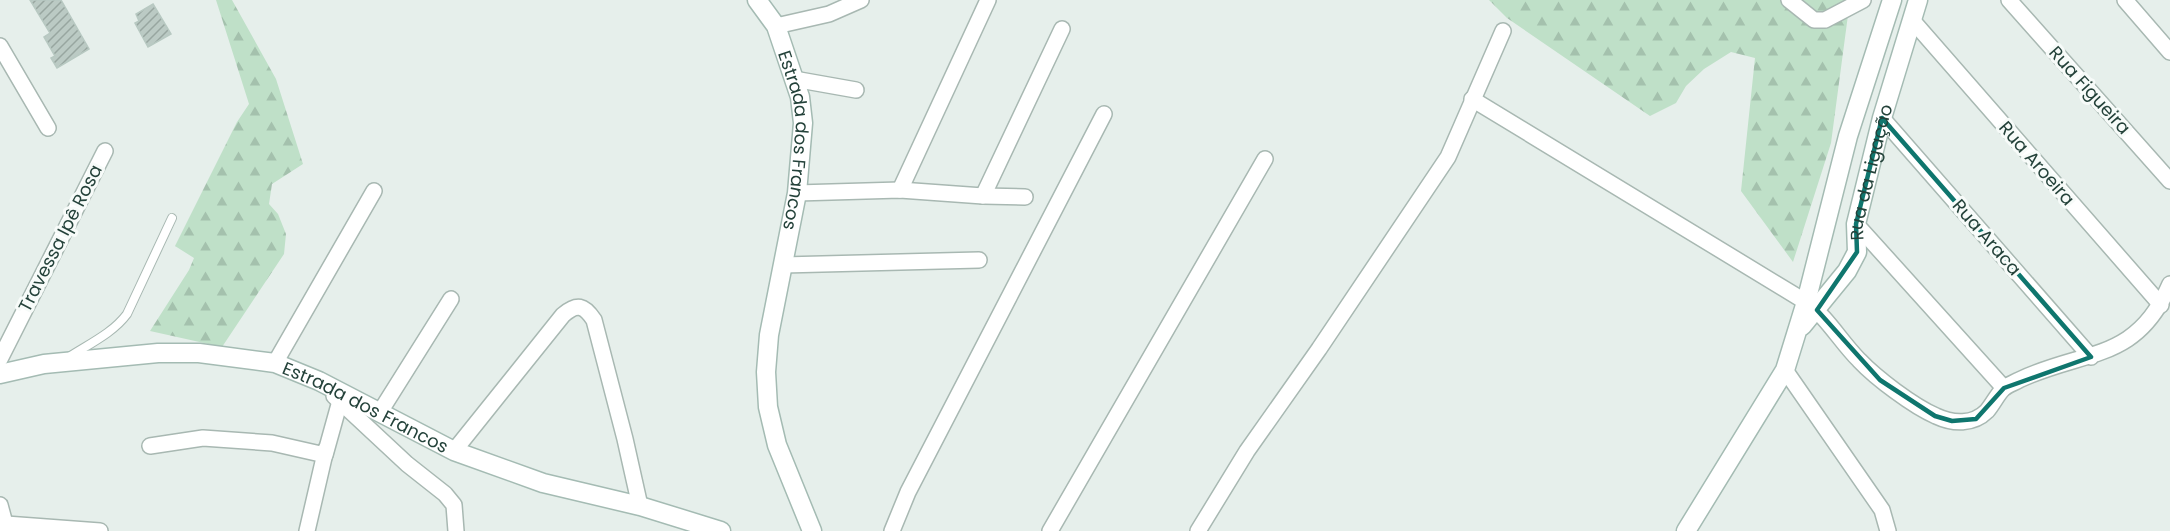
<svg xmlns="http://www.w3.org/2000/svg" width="2170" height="531" font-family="Poppins,sans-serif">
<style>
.forest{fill:url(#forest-firs)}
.building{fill:url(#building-hatch);stroke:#b8c9c2;stroke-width:1.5}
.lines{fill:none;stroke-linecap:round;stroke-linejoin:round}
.lane-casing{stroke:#a8b8b2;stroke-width:10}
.street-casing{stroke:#a8b8b2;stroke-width:18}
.secondary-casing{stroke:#a4bbb3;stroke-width:21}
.lane{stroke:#fff;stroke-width:8}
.street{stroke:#fff;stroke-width:15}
.secondary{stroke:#fff;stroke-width:18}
.marked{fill:none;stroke:#0f766e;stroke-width:4.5;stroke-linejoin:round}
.labels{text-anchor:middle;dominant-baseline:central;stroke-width:6;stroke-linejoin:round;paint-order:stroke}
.street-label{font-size:18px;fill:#24423a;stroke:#f7fbf9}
</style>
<defs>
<pattern id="forest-firs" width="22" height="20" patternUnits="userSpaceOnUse" patternTransform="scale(1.5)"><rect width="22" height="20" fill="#bfe0c8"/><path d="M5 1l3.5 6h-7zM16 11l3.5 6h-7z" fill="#a4c1ad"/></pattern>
<pattern id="building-hatch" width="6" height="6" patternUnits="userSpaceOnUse" patternTransform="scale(1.5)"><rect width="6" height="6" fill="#bbcac4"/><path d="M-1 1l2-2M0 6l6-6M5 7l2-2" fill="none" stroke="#98a6a0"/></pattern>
</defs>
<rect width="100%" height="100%" fill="#e6efeb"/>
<!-- forest -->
<g class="forest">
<path d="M216,0h16l44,79 27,85 -31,20 -3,20 9,10 8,20 -2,20 -62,93 -72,-16 39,-61 5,-12 -19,-12 62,-124 12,-18z"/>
<path d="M1489,0h361l-19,143 -38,119 -52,-71 14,-133 -24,-6 -27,17 -18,17 -10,17 -26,13 -143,-98z"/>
</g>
<!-- building -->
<g class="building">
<path d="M30,0h31l28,49 -32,19 -6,-10 4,-2 -11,-19 6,-4z"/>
<path d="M153,4l18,30 -23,13 -13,-24 4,-2 -3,-7z"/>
</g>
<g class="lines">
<!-- lane casing -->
<g class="lane-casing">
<path id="lane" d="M69,357c20,-13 44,-24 58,-43l45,-96"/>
</g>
<!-- street casing -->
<g class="street-casing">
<g id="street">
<path d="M1789,0l25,20h11l38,-20"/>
<path d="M2009,0l161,181"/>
<path d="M2125,0l45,52"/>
<path d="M1912,20l249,285"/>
<path d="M776,26l53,-12 32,-14"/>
<path d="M0,46l48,82"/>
<path d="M794,79l62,11"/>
<path d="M1472,99l334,203c22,16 34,39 53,58 17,18 54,46 77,56 17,8 37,9 51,-5 6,-7 10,-16 16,-22 4,-4 11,-6 16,-9 65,-31 117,-17 151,-96"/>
<path d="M1882,118l209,239"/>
<path d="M900,190l88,-190"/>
<path d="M797,193l103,-3 83,6 42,1"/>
<path d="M983,196l79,-167"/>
<path d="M1856,224l148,164"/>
<path d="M783,265l196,-5"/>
<path d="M0,359l105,-208"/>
<path d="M275,363l99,-172"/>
<path d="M1785,370l97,140 6,21"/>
<path d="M334,396l73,68 38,30 9,11 2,26"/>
<path d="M380,412l71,-113"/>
<path d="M150,446l53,-8 69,5 53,12 15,-54"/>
<path d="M454,451l109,-136c14,-12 21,-10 31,5l31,119 15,67"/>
<path d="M0,505l7,26"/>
<path d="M6,524l94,7"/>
<path d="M307,531l19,-82"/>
<path d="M892,531l16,-39 196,-378"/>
<path d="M1050,531l215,-372"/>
<path d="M1198,531l49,-80 72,-102 129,-192 55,-126"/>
</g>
</g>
<!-- secondary casing -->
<g class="secondary-casing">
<g id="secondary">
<path id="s1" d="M757,0l19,26 24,71 3,26 -6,70 -28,142 -3,37 2,35 9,38 35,86"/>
<path id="s2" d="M1802,326l45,-55 10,-19 -1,-28 26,-106 36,-118"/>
<path id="s3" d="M0,374l44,-10 114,-11h41l76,10 44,18 135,70 89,32 97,23 81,25"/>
<path d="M1686,531l99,-161 21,-68 42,-166 44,-136"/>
</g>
</g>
<!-- lane -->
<use href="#lane" class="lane"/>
<!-- street -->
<use href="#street" class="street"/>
<!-- secondary -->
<use href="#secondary" class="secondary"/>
</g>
<!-- marked area -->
<path class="marked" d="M1882,118l209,239 -87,31 -28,31 -24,2 -17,-5 -55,-36 -63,-70 40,-58 -1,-28z"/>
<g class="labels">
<!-- street labels -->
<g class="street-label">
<text transform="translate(2090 90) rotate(48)">Rua Figueira</text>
<text stroke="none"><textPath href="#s1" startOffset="150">Estrada dos Francos</textPath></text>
<text transform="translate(2037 163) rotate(49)">Rua Aroeira</text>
<text stroke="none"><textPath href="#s2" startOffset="174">Rua da Ligação</textPath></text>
<text transform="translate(1987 237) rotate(49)">Rua Araca</text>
<text transform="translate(60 238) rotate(-63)">Travessa Ipê Rosa</text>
<text stroke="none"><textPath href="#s3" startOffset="378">Estrada dos Francos</textPath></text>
</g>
</g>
</svg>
